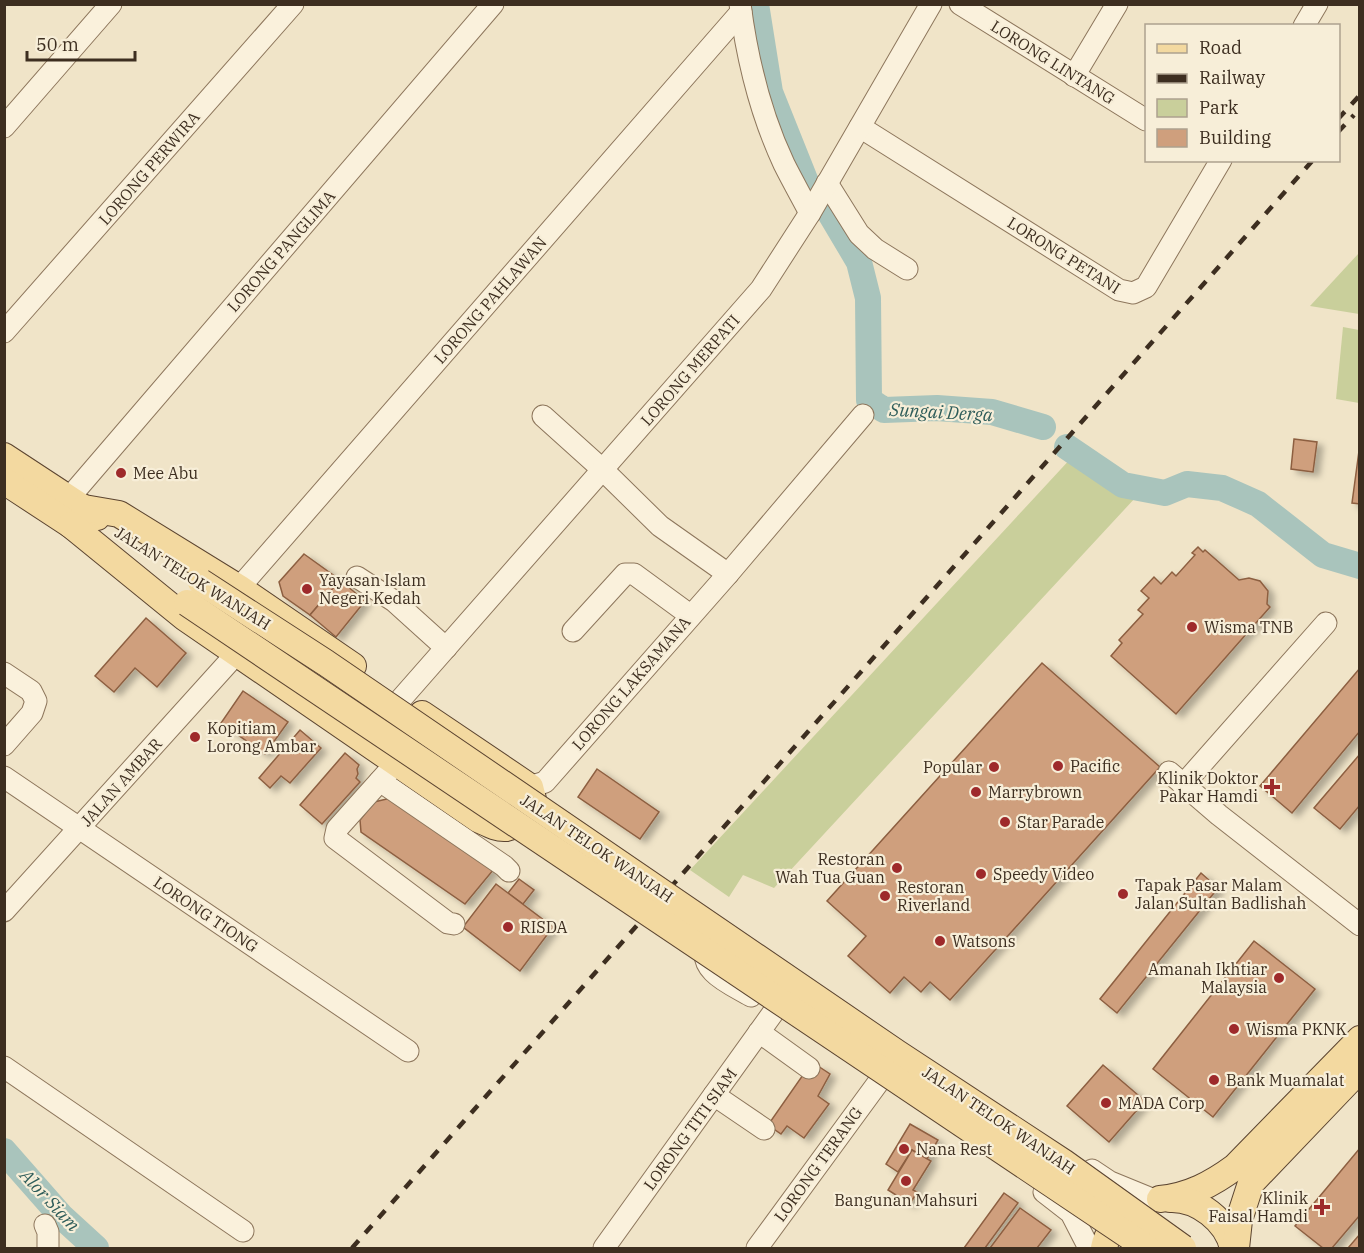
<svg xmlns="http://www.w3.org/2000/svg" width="1364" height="1253" font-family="'IBM Plex Serif',serif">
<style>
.green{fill:#c9cf9b}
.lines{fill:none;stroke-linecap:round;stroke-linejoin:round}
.river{stroke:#a9c4bc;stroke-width:26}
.building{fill:#cf9f7d;stroke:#8d5f41;stroke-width:1.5;filter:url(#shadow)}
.minor-casing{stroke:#8d765c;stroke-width:23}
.major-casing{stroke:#5b4430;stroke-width:28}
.minor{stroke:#faf1dc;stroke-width:21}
.major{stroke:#f3d9a0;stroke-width:26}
.rail{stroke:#3d2e20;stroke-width:4.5;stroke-dasharray:10 10;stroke-linecap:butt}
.major-bridge-casing{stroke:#5b4430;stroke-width:28;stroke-linecap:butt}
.major-bridge{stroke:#f3d9a0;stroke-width:26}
.poi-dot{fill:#9e2a2b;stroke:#f7eed8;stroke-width:2}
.labels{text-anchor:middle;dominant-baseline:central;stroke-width:4.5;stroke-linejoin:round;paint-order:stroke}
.street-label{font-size:16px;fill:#3d2e20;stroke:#f7eed8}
.poi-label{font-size:16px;fill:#3d2e20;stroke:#f7eed8;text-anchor:start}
.water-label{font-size:18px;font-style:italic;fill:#2f5d5a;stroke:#f7eed8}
</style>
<defs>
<filter id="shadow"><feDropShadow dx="6" dy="4" stdDeviation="3" flood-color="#0004"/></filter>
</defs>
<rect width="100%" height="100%" fill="#f0e4c8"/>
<!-- green -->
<g class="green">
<path d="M1359,253v61l-49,-8z"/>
<path d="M1343,327l16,3v73l-23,-4z"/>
<path d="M1073,456l63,41 -362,391 -31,-13 -14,22 -39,-27z"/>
</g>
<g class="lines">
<!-- river -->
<g class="river">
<path d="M756,4l14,88 38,95"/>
<path d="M824,203l35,59 9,36 1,102 15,10 53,-2 55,4 51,15"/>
<path d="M1067,447l56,38 42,8 22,-9 35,4 36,16 65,51 37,11"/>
<path d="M4,1151l57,65 35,32"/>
</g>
</g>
<!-- building -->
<g class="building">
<path d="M1294,439l23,3 -4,30 -22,-3z"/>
<path d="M1359,451h1v53l-8,-1z"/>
<path d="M1198,547l5,5 2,-2 34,30 10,-2 11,3 8,10 -1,13 3,3 -94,107 -65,-58 11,-13 -3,-3 24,-26 -5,-4 11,-12 -8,-7 13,-14 7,7 11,-12 4,4 19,-21 -3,-2z"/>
<path d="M304,554l36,26 -30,35 -27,-19 -4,-14z"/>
<path d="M340,580l25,21 -29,36 -26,-22z"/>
<path d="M146,618l40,35 -29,34 -22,-19 -21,24 -19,-16z"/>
<path d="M1042,663l118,104 -210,233 -20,-18 -9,10 -17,-15 -14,16 -42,-37 18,-20 -39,-35z"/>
<path d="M1360,668v63l-68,82 -32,-27z"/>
<path d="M243,691l45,31 -23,32 -44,-31z"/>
<path d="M300,730l21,18 -31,35 -9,-7 -11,12 -11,-10z"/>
<path d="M345,753l14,12 -2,4 1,5 -2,4 4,4 -38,42 -22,-19z"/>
<path d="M1360,754v51l-20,24 -26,-21z"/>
<path d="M597,769l62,43 -19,27 -62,-42z"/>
<path d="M391,798l103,71 -29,35 -104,-72 -1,-12 14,-18z"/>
<path d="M1201,873l17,15 -101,125 -17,-14z"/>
<path d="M519,879l15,11 -11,14 -15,-11z"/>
<path d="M496,884l57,43 -33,44 -57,-44z"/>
<path d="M1254,941l61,48 -102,128 -60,-48z"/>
<path d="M1103,1065l42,36 -36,41 -42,-36z"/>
<path d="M818,1066l12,8 -12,22 11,8 -25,34 -17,-12 -6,8 -13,-9 37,-53z"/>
<path d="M910,1124l28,16 -11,19 -15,-9 -14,22 -12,-8z"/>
<path d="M1360,1148v67l-28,33h-9l-28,-22z"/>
<path d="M912,1150l19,11 -18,29 4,2 -7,12 -22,-14z"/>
<path d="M1004,1193l14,10 -33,45h-21z"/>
<path d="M1020,1208l31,22 -14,18h-47z"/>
<path d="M1360,1234v14h-12z"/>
</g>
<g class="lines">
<!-- minor casing -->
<g class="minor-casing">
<g id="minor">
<path d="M740,4c7,54 21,111 44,160 8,16 17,32 26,49"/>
<path d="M960,4l186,116"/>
<path d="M1304,26l13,-22"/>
<path d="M1074,76l43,-72"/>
<path d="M4,127l107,-123"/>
<path d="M860,127l259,163 14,3 13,-6 75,-127"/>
<path d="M827,183l32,51 16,15 32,20"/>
<path d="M4,332l289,-328"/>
<path d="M543,416l60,54 57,56 68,48"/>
<path d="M69,498l424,-494"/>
<path d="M357,577l37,24 52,47"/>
<path d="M239,588l502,-576"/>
<path d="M573,631l52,-57h9l56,41"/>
<path d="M4,673l27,18 5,10 -4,12 -28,32"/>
<path d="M401,699l360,-410 49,-76 121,-209"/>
<path d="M396,763l-59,66 -2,9 113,85 6,1"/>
<path d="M1169,772l50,43 141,110"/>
<path d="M4,777l404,274"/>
<path d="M380,781l124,85 5,5"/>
<path d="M1183,785l143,-162"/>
<path d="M530,787l15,-5 183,-208 135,-159"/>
<path d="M4,911l233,-258"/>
<path d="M708,944c-13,27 25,41 43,52"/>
<path d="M759,1032l50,36"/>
<path d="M4,1067l239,164"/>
<path d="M714,1095l50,34"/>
<path d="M1092,1170l18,12 44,18"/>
<path d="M1044,1192l27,21 18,35"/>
<path d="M45,1225l3,7v16"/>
<path d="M604,1248l171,-238"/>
<path d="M757,1248l123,-168"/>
</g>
</g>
<!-- major casing -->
<g class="major-casing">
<g id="major">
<path d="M4,456l93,61"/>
<path d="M4,481l81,53"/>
<path d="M84,508l35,6 120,74 114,78"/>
<path d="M71,525l113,92 294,202c9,4 19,10 28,9 13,-3 25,-14 27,-27 0,-4 -2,-10 -3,-14l-108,-73"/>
<path d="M1160,1199c29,-3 52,-15 75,-32l125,-128"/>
<path d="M1170,1199c28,-1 57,22 63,49"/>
<path d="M1104,1248c3,-16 14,-27 26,-37"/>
<path d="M1236,1248l3,-28 12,-37 109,-114"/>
</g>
</g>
<!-- minor -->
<use href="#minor" class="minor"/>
<!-- major -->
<use href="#major" class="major"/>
<!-- rail -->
<g class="rail">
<path d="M1338,119l22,-24"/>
<path d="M1338,132l16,-17"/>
<path d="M352,1248l961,-1088"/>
</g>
<!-- major-bridge casing -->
<g class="major-bridge-casing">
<g id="major-bridge">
<path d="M201,582l125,81 571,390 166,109 120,86"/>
<path d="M187,603l960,645"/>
</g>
</g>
<!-- major-bridge -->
<use href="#major-bridge" class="major-bridge"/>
</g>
<!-- markers -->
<g class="poi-dot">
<circle cx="121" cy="473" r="6"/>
<circle cx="307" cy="589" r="6"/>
<circle cx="1192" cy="627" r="6"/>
<circle cx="195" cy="737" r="6"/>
<circle cx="1058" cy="766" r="6"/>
<circle cx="994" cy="767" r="6"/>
<path d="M1269 778h6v6h6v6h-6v6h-6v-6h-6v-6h6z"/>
<circle cx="976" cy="792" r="6"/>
<circle cx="1005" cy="822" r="6"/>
<circle cx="897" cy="868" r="6"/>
<circle cx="981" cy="874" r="6"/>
<circle cx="1123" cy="894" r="6"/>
<circle cx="885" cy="896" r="6"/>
<circle cx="508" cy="927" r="6"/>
<circle cx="940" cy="941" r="6"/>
<circle cx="1279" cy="978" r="6"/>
<circle cx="1234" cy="1029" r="6"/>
<circle cx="1214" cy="1080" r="6"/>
<circle cx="1106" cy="1103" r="6"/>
<circle cx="904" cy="1149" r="6"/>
<circle cx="906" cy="1181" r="6"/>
<path d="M1319 1198h6v6h6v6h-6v6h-6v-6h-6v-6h6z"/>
</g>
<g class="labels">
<!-- street labels -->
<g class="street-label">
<text transform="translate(1053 62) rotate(32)">LORONG LINTANG</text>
<text transform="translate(149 168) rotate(-49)">LORONG PERWIRA</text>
<text transform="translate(281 251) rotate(-49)">LORONG PANGLIMA</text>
<text transform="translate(1064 255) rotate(32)">LORONG PETANI</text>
<text transform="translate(490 300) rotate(-49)">LORONG PAHLAWAN</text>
<text transform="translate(690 370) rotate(-49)">LORONG MERPATI</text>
<text transform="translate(193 578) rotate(32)">JALAN TELOK WANJAH</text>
<text transform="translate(631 683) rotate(-49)">LORONG LAKSAMANA</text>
<text transform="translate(121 782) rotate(-48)">JALAN AMBAR</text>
<text transform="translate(597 848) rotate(34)">JALAN TELOK WANJAH</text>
<text transform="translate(206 914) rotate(34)">LORONG TIONG</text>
<text transform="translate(999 1120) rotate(34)">JALAN TELOK WANJAH</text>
<text transform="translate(690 1129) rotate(-54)">LORONG TITI SIAM</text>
<text transform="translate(818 1164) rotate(-54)">LORONG TERANG</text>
</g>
<!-- poi labels -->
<g class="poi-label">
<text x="133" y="473">Mee Abu</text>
<text x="319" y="580">Yayasan Islam<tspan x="319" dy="18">Negeri Kedah</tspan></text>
<text x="1204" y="627">Wisma TNB</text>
<text x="207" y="728">Kopitiam<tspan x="207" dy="18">Lorong Ambar</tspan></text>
<text x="1070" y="766">Pacific</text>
<text x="982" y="767" text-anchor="end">Popular</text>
<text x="1258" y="778" text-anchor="end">Klinik Doktor<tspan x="1258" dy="18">Pakar Hamdi</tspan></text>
<text x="988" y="792">Marrybrown</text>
<text x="1017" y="822">Star Parade</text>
<text x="885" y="859" text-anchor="end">Restoran<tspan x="885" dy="18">Wah Tua Guan</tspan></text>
<text x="993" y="874">Speedy Video</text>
<text x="1135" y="885">Tapak Pasar Malam<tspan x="1135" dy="18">Jalan Sultan Badlishah</tspan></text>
<text x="897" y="887">Restoran<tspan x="897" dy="18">Riverland</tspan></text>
<text x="520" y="927">RISDA</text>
<text x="952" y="941">Watsons</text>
<text x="1267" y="969" text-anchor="end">Amanah Ikhtiar<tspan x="1267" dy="18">Malaysia</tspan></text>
<text x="1246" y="1029">Wisma PKNK</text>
<text x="1226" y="1080">Bank Muamalat</text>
<text x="1118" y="1103">MADA Corp</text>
<text x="916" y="1149">Nana Rest</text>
<text x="1308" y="1198" text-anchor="end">Klinik<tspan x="1308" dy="18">Faisal Hamdi</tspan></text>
<text x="906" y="1200" text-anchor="middle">Bangunan Mahsuri</text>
</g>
<!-- water labels -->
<g class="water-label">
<text transform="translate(941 412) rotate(3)">Sungai Derga</text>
<text transform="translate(50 1200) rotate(47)">Alor Siam</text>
</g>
</g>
<!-- border -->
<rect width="1364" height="1253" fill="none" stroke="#3d2e20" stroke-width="12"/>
<!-- legend -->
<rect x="1145" y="24" width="195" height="138" fill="#f7eed8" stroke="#ada18e" stroke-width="1.5"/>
<rect x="1157" y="44" width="30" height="9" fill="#f3d9a0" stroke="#ada18e" stroke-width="1.5"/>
<text x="1199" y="54" font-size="18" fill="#3d2e20">Road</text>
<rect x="1157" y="74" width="30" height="9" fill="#3d2e20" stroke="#ada18e" stroke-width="1.5"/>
<text x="1199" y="84" font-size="18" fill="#3d2e20">Railway</text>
<rect x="1157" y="99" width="30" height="18" fill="#c9cf9b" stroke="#ada18e" stroke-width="1.5"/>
<text x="1199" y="114" font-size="18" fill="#3d2e20">Park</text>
<rect x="1157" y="129" width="30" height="18" fill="#cf9f7d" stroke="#ada18e" stroke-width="1.5"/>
<text x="1199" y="144" font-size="18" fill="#3d2e20">Building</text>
<!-- scale -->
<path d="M27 51v9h108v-9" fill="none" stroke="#3d2e20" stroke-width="3"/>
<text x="36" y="51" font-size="18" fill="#3d2e20" stroke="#f7eed8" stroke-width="4.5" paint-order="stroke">50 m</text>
</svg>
